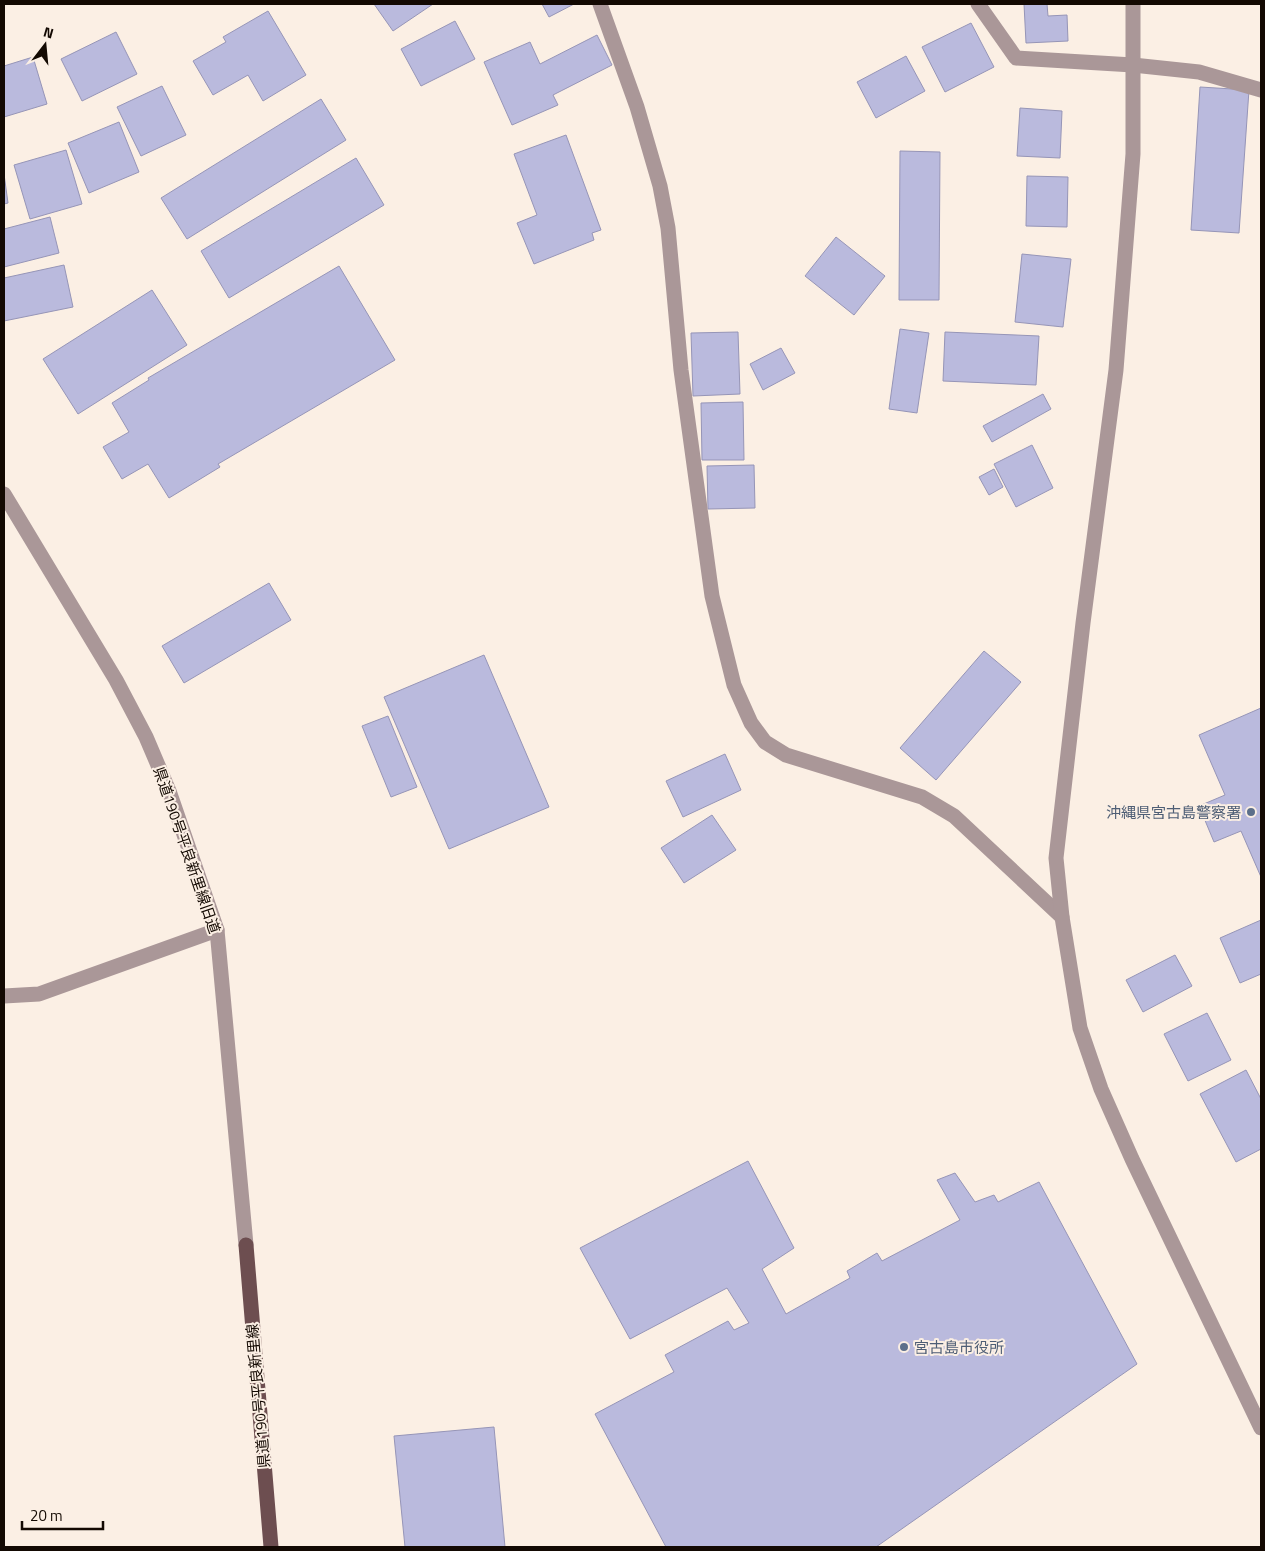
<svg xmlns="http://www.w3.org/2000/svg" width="1265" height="1551" font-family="'Titillium Web','Noto Sans JP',sans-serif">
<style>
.building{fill:#babadd;stroke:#9695b7}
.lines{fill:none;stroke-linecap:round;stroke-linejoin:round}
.minor{stroke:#aa9798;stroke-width:15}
.major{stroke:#6d4e50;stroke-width:15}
.service-dot{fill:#5c6f8a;stroke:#fbefe4;stroke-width:2}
.labels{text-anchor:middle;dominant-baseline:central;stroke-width:4;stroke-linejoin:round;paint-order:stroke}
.service-label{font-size:15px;fill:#4e5e75;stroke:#fbefe4;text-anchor:end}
.street-label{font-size:15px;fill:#130902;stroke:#fbefe4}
</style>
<rect width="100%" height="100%" fill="#fbefe4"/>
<!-- building -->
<g class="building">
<path d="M374,4h59l-40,27z"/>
<path d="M542,4h32l-25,13z"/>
<path d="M1024,4h23l1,12 19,-1 1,26 -42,2z"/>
<path d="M268,11l38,64 -43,26 -15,-26 -35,20 -20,-34 33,-19 -3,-5z"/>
<path d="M455,21l20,38 -54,27 -20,-37z"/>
<path d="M971,23l23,44 -49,25 -23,-45z"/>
<path d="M116,32l21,42 -55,27 -21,-42z"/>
<path d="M597,35l15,30 -59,30 5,10 -46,20 -28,-63 46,-20 10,22z"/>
<path d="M906,56l19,35 -49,27 -19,-36z"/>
<path d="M33,57l14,47 -43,13v-51z"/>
<path d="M162,86l24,49 -45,21 -24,-49z"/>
<path d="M1200,87l49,3 -10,143 -48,-3z"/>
<path d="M321,99l25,41 -159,99 -26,-41z"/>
<path d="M1020,108l42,3 -2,47 -43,-2z"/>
<path d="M119,122l20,50 -50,21 -21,-50z"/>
<path d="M566,135l35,95 -9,3 2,7 -60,24 -17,-41 20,-8 -23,-61z"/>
<path d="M66,150l16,54 -52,15 -16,-54z"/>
<path d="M900,151l40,1 -1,148h-40z"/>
<path d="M356,158l28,47 -155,93 -28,-47z"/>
<path d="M4,174l4,29 -4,1z"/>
<path d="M1027,176l41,1 -1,50 -41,-1z"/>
<path d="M50,217l9,36 -55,14v-38z"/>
<path d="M836,237l49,39 -31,39 -49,-39z"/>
<path d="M1022,254l49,5 -8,68 -48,-5z"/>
<path d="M64,265l9,42 -69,14v-43z"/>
<path d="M339,266l56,94 -177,104 2,3 -51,31 -21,-34 -26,15 -19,-32 26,-15 -17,-29 37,-23 -1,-2z"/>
<path d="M152,290l35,55 -109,69 -35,-55z"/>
<path d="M900,329l29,4 -12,80 -28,-4z"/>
<path d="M738,332l2,62 -47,2 -2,-63z"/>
<path d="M945,332l94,4 -3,49 -93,-4z"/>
<path d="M781,348l14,25 -32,17 -13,-26z"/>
<path d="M1043,394l8,15 -59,33 -9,-16z"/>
<path d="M743,402l1,58h-42l-1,-57z"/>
<path d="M1032,445l21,43 -37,19 -22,-43z"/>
<path d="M754,465l1,43 -47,1 -1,-43z"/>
<path d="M994,469l9,18 -14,8 -10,-18z"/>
<path d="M269,583l22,37 -107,63 -22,-37z"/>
<path d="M984,651l37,31 -85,98 -36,-32z"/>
<path d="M484,655l65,152 -100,42 -65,-152z"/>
<path d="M1261,708v169l-20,-46 -27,11 -15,-36 26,-11 -26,-60z"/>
<path d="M388,716l29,71 -26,10 -29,-71z"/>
<path d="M725,754l16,36 -58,27 -17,-36z"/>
<path d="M712,815l24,35 -52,33 -23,-35z"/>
<path d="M1261,920v54l-21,9 -20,-45z"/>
<path d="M1175,955l17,31 -49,26 -17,-32z"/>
<path d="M1207,1013l24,47 -43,21 -24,-47z"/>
<path d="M1246,1070l15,29v50l-25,13 -36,-68z"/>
<path d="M748,1161l46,87 -32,21 24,45 64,-36 -3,-7 30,-18 5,8 78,-41 -23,-40 18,-7 20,29 19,-7 4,7 41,-20 98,182 -261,183h-210l-71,-133 79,-42 -9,-17 63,-34 6,9 15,-7 -22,-35 -97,51 -50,-91z"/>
<path d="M494,1427l11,120h-100l-11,-111z"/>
</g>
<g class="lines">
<!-- minor -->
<g class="minor">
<path d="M600,4l37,103 23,79 8,42 13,142 31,226 22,89 17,38 14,19 21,13 136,42 32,19 108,101"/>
<path d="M978,4l38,54 117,7 66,7 62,18"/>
<path d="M1133,4v150l-17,216 -33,253 -27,235 6,59 18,111 21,61 31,70 129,269"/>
<path d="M4,494l112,186 30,57 23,54 48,139 29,315"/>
<path d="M4,996l35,-2 178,-64"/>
</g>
<!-- major -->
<path class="major" d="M246,1245l25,302"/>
</g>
<!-- markers -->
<g class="service-dot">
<circle cx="1251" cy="812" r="5"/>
<circle cx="904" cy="1347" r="5"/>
</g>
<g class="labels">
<!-- service labels -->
<g class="service-label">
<text x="1241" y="812">沖縄県宮古島警察署</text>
<text x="914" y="1347" text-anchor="start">宮古島市役所</text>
</g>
<!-- street labels -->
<g class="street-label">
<text transform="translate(187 850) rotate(71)">県道190号平良新里線旧道</text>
<text transform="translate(258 1396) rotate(-95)">県道190号平良新里線</text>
</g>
</g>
<!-- border -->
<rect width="1265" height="1551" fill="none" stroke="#130902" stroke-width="10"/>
<!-- north arrow -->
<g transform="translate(45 45) rotate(16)" stroke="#fbefe4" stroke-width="4" paint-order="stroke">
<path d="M0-4L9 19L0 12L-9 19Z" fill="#130902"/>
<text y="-8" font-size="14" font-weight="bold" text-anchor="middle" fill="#130902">N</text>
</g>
<!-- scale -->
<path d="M22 1521v8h81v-8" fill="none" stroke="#130902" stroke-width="2.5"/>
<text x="30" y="1521" font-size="15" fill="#130902" stroke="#fbefe4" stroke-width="4" paint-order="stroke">20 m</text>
</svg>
